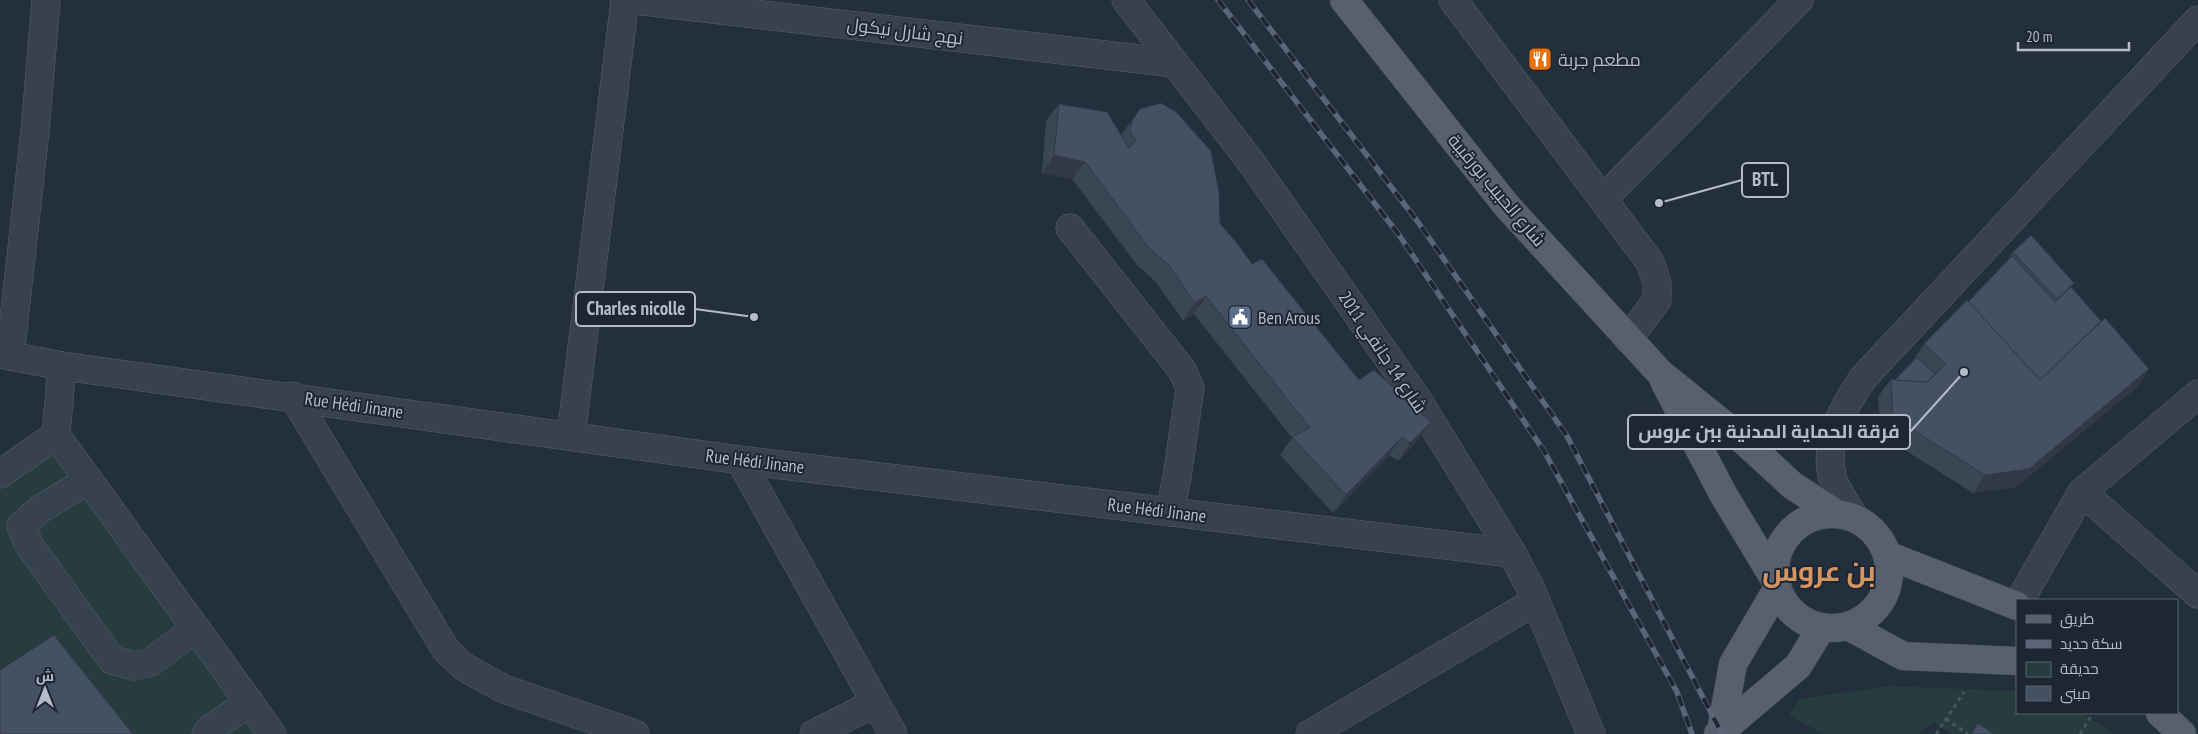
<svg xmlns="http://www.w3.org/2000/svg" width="2198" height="734" font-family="'PT Sans Narrow',Cairo,sans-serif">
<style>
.green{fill:#263c3f}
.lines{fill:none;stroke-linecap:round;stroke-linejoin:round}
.minor-casing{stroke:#565f6c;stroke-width:29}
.major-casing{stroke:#414a57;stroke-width:29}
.path{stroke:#44595c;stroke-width:3;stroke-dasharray:4 4;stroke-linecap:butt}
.minor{stroke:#38414e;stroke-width:28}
.major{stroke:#56606e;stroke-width:28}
.rail-casing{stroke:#5a6575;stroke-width:5.5}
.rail{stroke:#1d2633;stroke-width:4;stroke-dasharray:11;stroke-linecap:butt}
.wall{fill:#3b4654}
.shaded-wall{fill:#303945}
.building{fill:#455162;stroke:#303945}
.labels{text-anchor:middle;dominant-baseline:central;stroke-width:4;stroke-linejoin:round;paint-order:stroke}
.street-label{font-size:18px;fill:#b4bcc9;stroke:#1d2633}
.poi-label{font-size:18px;fill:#b4bcc9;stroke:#1d2633;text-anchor:start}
.town-label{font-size:28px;font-weight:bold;fill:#d59563;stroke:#1d2633}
.leader{fill:none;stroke:#b4bcc9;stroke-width:2}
.callout-dot{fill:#b4bcc9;stroke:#1d2633;stroke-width:2}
.callout{fill:#1d2633;stroke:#b4bcc9;stroke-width:2}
.callout-label{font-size:19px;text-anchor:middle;font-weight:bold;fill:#b4bcc9}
</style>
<rect width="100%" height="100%" fill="#242f3e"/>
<!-- green -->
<g class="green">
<path d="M64,441l208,293h-272v-249z"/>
<path d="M1886,686l131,5v22h65l32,21h-162l-19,-12 -15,12h-95l-34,-19 11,-16z"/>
</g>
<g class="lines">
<!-- minor casing -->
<g class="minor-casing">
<g id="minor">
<path d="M635,0l539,63"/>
<path d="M1126,0l125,162 166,237 95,154 18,34 61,147"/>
<path d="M1453,0l197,262 7,21v17l-29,39"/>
<path d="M1603,199l196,-199"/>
<path d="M1070,228l112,142 8,18 -13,89 -7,35"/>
<path d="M0,354l62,12 678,94 772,93"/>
<path d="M10,356l25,-225 11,-131"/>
<path d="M293,396l153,254 18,17 40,22 131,45"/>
<path d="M56,435l216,299"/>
<path d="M571,436l54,-436"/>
<path d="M740,460l153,274"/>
<path d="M0,474l56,-39 6,-69"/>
<path d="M89,480l-49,29 -19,17 8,19 83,115 22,6 17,-4 45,-34"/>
<path d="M2082,492l116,102"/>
<path d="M1854,517c-6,-11 -20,-29 -22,-41 -8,-37 12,-69 31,-98l335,-358"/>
<path d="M2020,600l62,-108 116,-98"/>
<path d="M206,734l4,-5 40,-27"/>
<path d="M814,734l61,-31"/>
<path d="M1310,734l226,-133"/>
</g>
</g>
<!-- major casing -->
<g class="major-casing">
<g id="major">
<path d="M1344,0l162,205 154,168 84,68 49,45 44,28"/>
<path d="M1664,381l59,113 52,86"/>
<circle cx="1832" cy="571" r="57"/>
<path d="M1887,555l130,51"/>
<path d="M1850,627l53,29 114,5"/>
<path d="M2160,713l22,21"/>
<path d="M1721,731l12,-67 44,-75"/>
<path d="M1718,734l80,-68 24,-39"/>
</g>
</g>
<!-- path -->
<g class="path">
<path d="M1946,719l22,15"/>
<path d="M1936,734l28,-42"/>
<path d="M2080,734l13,-21"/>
</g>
<!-- minor -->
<use href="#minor" class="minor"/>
<!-- major -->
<use href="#major" class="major"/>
<!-- rail casing -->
<g class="rail-casing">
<g id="rail">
<path d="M1218,0l181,235 145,216 133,241 15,42"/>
<path d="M1248,0l170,222 149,214 155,298"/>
</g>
</g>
<!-- rail -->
<use href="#rail" class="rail"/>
</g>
<!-- wall -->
<g class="wall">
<path d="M1059,104l62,31 12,-16 119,145 107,116 59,60 -20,21 -9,-6 -56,58 -53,-58 12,-17 -98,-124 -11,7 -27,-39 -19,-17 -65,-86 -30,-6 4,-52z"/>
<path d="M2013,252l61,31 -3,4 30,34 48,48 -12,18 -121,100 -43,6 -92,-58 -3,-38 13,-18 4,1 17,-18 12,-18 44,-42 39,-41z"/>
</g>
<!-- shaded-wall -->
<g class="shaded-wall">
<path d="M1054,155l31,7 -13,17 -30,-6z"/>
<path d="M1206,296l-12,18 -11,7 12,-18z"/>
<path d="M2149,369l-12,18 -121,100 -43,6 12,-18z"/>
<path d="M1431,422l-13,18 -20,21 12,-18z"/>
<path d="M1402,437l-13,18 -56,58 13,-18z"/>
</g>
<!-- building -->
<g class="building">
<path d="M1161,103l15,9 35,39 8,42 1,31 17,19 15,21 10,-5 97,121 15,-10 57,52 -21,21 -8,-6 -56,58 -54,-58 18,-9 -104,-132 -11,7 -27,-39 -19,-16 -64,-86 -31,-7 5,-51 48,8 22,36 7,-8 -6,-9 3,-12 7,-10z"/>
<path d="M2031,235l43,48 -17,16 -44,-47z"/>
<path d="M2012,256l43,46 16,-15 30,34 -61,59 -72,-78z"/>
<path d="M1967,300l73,80 65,-62 44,51 -120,100 -44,6 -92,-58 -2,-38 37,3 18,-18 -22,-20z"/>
<path d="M1917,357l18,17 -7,8 -33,-2z"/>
<path d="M54,635l79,99h-133v-64z"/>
<path d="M1978,723l16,11h-23z"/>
</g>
<!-- icons -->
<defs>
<g id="restaurant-square" transform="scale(1.25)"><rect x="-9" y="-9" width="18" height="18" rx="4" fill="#e8710a" stroke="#1d2633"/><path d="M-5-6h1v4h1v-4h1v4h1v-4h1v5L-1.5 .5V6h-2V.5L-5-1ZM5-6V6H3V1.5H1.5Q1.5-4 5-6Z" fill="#fff"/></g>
<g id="civic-square" transform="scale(1.25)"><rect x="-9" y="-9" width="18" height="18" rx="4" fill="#5c6f8a" stroke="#1d2633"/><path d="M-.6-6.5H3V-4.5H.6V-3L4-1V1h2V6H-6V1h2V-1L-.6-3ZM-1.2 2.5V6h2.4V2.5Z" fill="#fff"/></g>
</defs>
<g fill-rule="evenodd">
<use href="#restaurant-square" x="1540" y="59"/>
<use href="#civic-square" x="1240" y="317"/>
</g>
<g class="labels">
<!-- street labels -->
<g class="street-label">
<text transform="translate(905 31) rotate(7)">نهج شارل نيكول</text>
<text transform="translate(1497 190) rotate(50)">شارع الحبيب بورقيبة</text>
<text transform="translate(1383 352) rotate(56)">شارع 14 جانفي 2011</text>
<text transform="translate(354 405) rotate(8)">Rue Hédi Jinane</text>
<text transform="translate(755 461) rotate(7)">Rue Hédi Jinane</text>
<text transform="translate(1157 510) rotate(7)">Rue Hédi Jinane</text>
</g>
<!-- poi labels -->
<g class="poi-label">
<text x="1558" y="59">مطعم جربة</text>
<text x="1258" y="317">Ben Arous</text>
</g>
<!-- town labels -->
<g class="town-label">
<text x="1819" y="570">بن عروس</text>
</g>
</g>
<!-- callouts -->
<path class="leader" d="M1659 203L1742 180M754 317L695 309M1964 372L1910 432"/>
<g class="callout-dot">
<circle cx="1659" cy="203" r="5"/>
<circle cx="754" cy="317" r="5"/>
<circle cx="1964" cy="372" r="5"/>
</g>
<g class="callout">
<rect x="1742" y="163" width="46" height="34" rx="5"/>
<rect x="576" y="292" width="119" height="34" rx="5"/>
<rect x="1628" y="415" width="282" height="34" rx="5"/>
</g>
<g class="callout-label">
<text x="1765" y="186">BTL</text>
<text x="636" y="315">Charles nicolle</text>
<text x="1769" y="438">فرقة الحماية المدنية ببن عروس</text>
</g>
<!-- legend -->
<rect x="2016" y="599" width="162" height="115" fill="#1d2633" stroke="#59626f"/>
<rect x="2026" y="615" width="25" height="8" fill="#56606e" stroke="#59626f"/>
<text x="2060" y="624" font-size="15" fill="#b4bcc9">طريق</text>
<rect x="2026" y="640" width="25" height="8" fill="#5a6575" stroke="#59626f"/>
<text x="2060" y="649" font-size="15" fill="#b4bcc9">سكة حديد</text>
<rect x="2026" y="662" width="25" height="15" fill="#263c3f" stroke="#59626f"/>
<text x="2060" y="674" font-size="15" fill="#b4bcc9">حديقة</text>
<rect x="2026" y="686" width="25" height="15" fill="#455162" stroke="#59626f"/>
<text x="2060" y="699" font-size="15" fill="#b4bcc9">مبنى</text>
<!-- north arrow -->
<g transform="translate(45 689)" stroke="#1d2633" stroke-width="4" paint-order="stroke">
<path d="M0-4L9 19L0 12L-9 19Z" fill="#b4bcc9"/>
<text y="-8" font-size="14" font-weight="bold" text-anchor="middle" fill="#b4bcc9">ش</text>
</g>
<!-- scale -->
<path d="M2018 42v8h111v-8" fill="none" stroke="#b4bcc9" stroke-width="2.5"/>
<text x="2026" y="42" font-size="15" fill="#b4bcc9" stroke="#1d2633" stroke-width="4" paint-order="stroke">20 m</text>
</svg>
